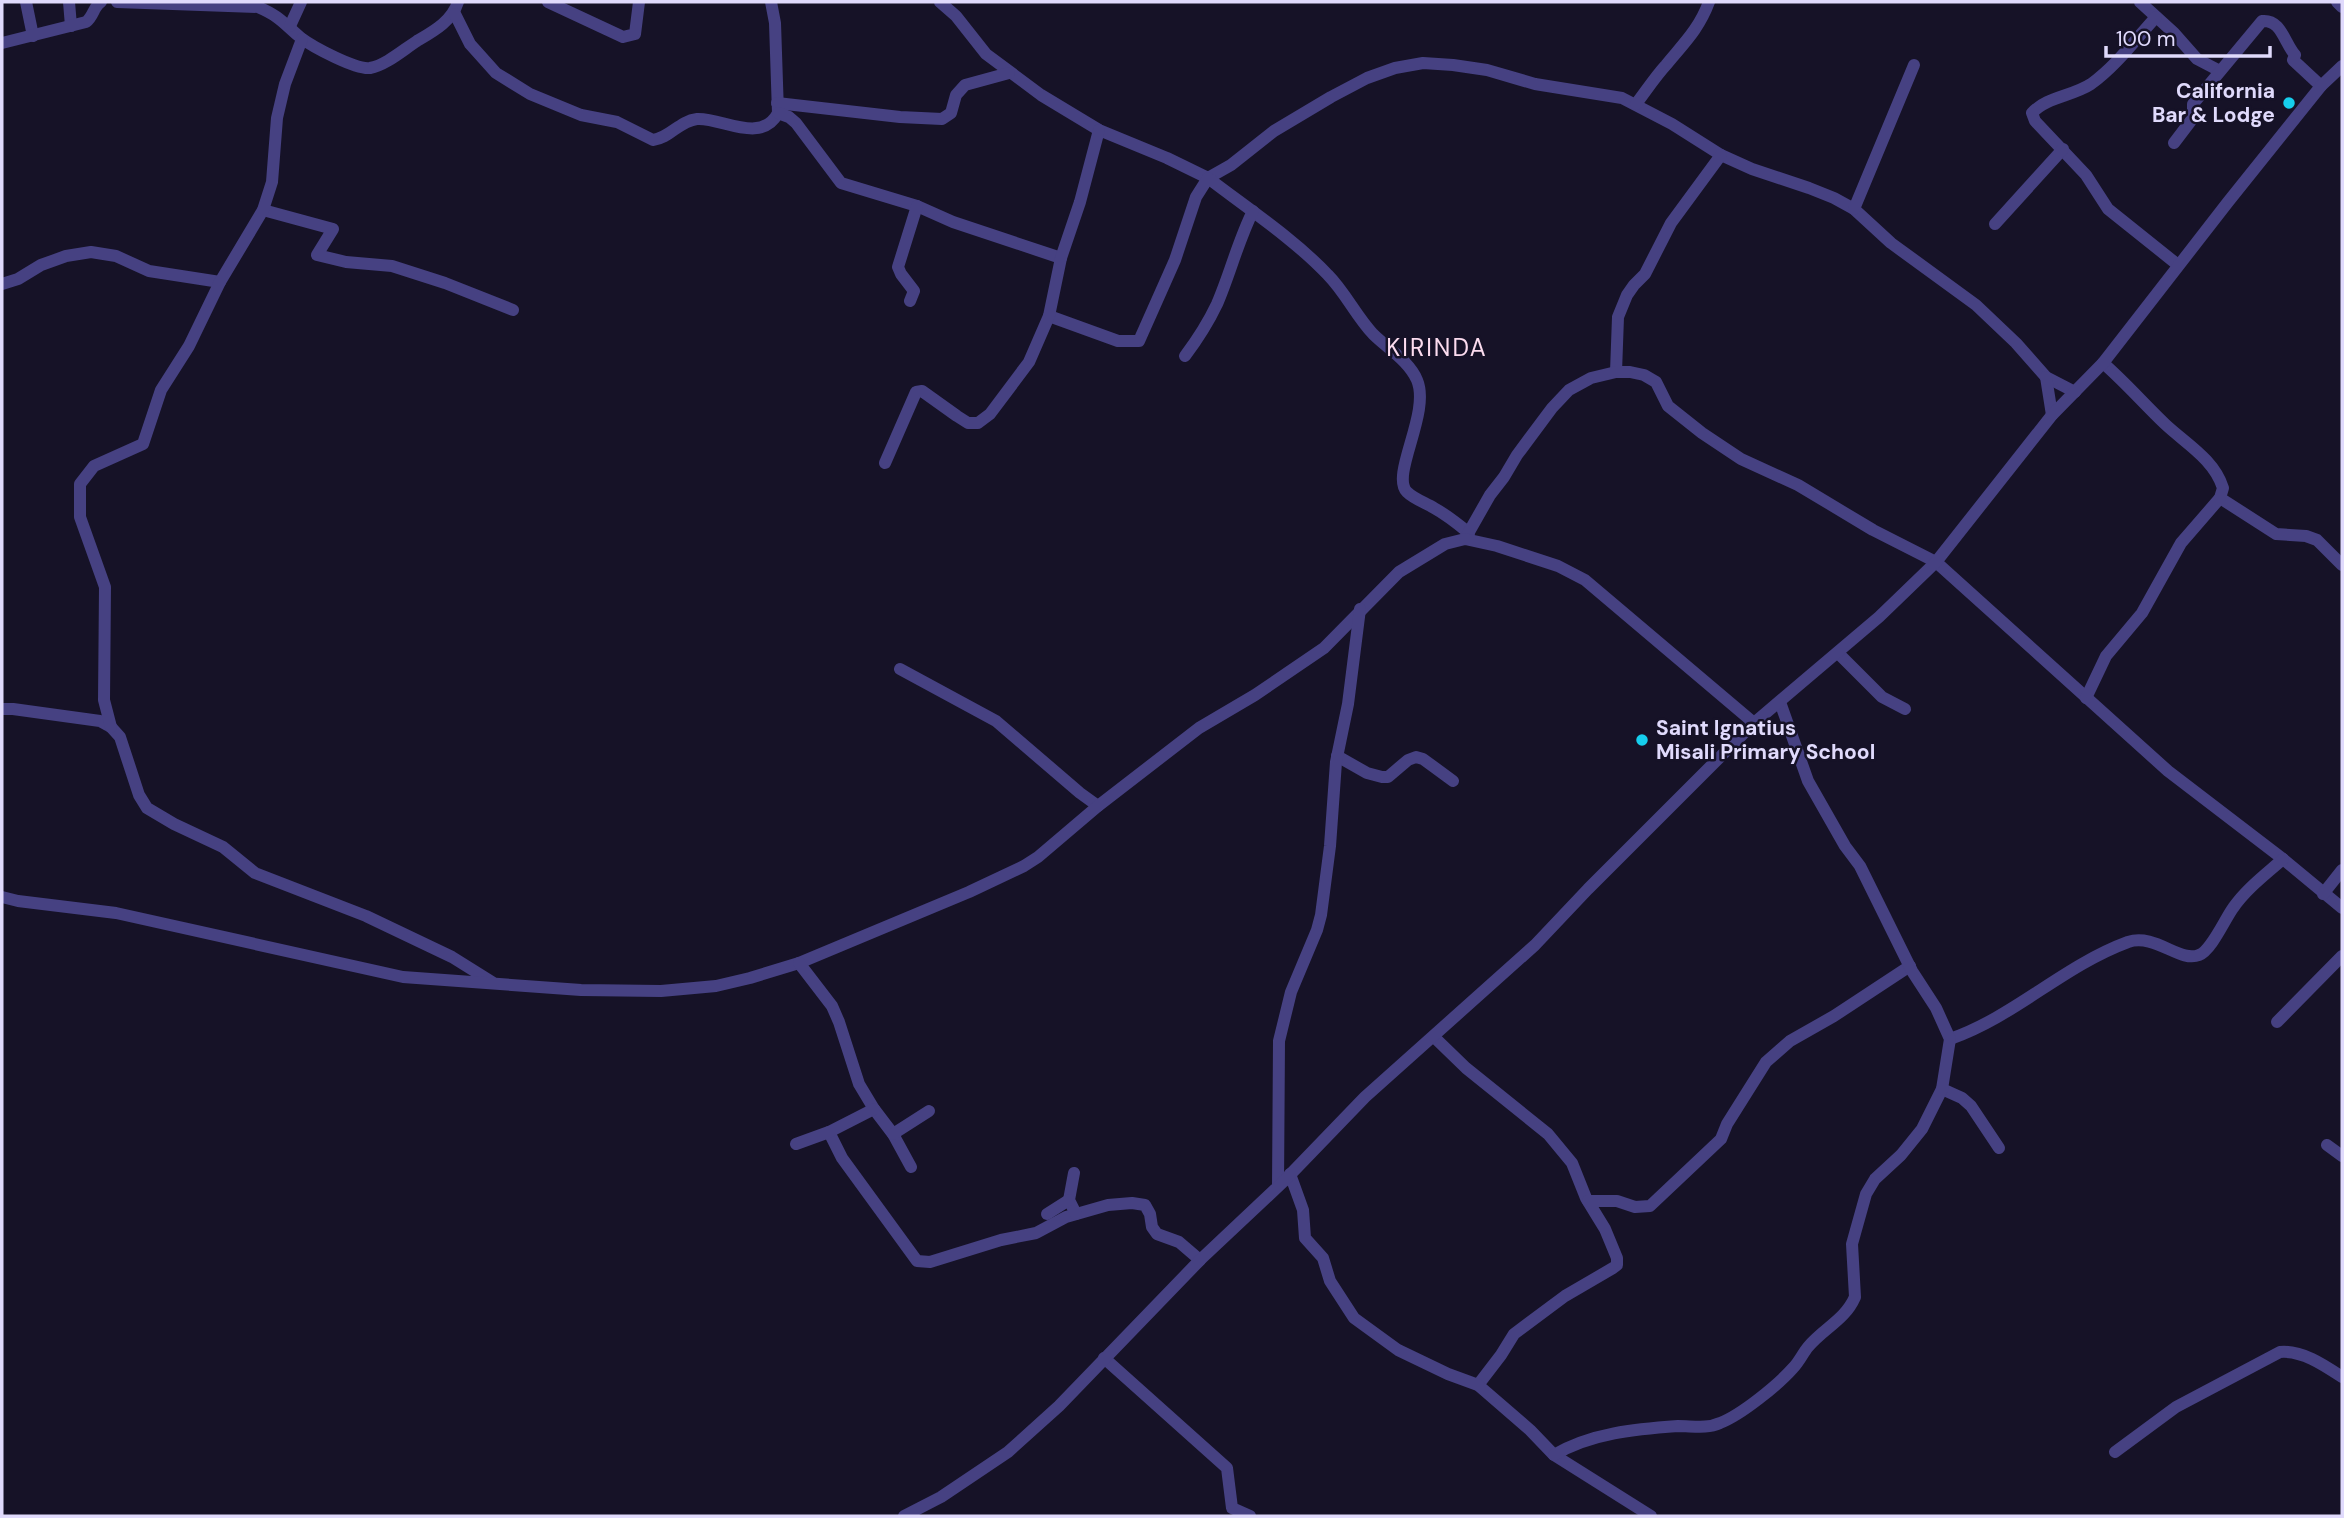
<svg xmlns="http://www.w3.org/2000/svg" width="2344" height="1518" font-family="'DM Sans',sans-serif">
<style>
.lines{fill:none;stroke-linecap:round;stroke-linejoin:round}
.minor{stroke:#464182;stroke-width:12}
.poi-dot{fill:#16ceed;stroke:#161227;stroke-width:2.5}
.labels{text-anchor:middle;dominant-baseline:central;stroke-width:5;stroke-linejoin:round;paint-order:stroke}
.poi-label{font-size:21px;font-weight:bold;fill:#e0dafc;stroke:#161227;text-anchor:end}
.quarter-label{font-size:24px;letter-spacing:2px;fill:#fcdcef;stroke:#161227}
</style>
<rect width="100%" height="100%" fill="#161227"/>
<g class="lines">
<!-- minor -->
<g class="minor">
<path d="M26,2l7,34"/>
<path d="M69,2l2,24"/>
<path d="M117,2l141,5c23,10 25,16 43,31 12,9 55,32 69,30 16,-3 33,-18 47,-27 17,-10 35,-20 41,-39"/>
<path d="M548,2l75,35 12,-3 4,-32"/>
<path d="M940,2l16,14 30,38 55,41 58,35 68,28 41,20 23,-13 43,-34 57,-34 36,-19 28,-10 28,-5 30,2 34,5 48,14 87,14 50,26 49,31 31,14 57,19 25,10 20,11 37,34 85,62 40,38 30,34 29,15"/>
<path d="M2140,2l34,31 23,26 23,12"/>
<path d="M2337,2l5,5"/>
<path d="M455,14l15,30 26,29 34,21 51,21 36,7 36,18c17,-2 26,-19 44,-21 24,-2 64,26 81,-6l-3,-90 -4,-21"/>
<path d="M2156,17c-21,23 -40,49 -65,67 -18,12 -45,13 -59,29l3,8 51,54 22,34 70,56"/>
<path d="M290,26l11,-24"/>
<path d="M2,43l84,-21c8,-6 7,-15 15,-20"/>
<path d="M777,103l123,14 42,2 9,-6 5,-18 9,-10 44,-12"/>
<path d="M1636,104c10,-13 19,-27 30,-39 18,-22 33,-36 43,-63"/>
<path d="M778,113l11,4 7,6 45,60 76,23 36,16 108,36"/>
<path d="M2174,143l19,-25v-14l69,-83c19,-2 22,21 33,34l-2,5 28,26"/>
<path d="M1854,209l60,-144"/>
<path d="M263,210l70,19 -16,26 29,7 46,4 53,17 68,27"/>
<path d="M1995,224l68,-75"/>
<path d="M2,284l16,-5 23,-14 25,-9 25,-4 25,4 33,15 71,11"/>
<path d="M910,301l4,-10 -13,-17 -3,-7 19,-61"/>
<path d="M1049,316l69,25h21l36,-81 21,-63 12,-19c39,30 86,61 120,97 17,17 28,41 45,59 14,14 36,27 44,46 14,33 -27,95 -10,112 7,7 19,11 27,16 13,7 24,16 35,25"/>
<path d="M1185,356c12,-16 23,-33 32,-52 13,-30 21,-63 36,-93"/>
<path d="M1616,372l2,-55 9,-22 7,-10 11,-11 26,-51 50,-68"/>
<path d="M2046,377l6,38"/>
<path d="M885,463l31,-71 6,-1 35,25 11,7h10l12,-9 39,-52 20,-46 12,-58 19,-56 19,-72"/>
<path d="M2220,498l56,36 30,2 11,4 25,25"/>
<path d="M1465,539l25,-44 14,-18 13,-22 35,-47 17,-18 22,-12 25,-6h14l14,3 12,7 12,24 34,27 39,26 57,26 75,45 63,32 232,209 115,88 59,49"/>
<path d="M1838,653l44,44 23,12"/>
<path d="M900,669l96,52 84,72 18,13"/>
<path d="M2086,698l20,-42 36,-43 39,-70 39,-45 3,-10c-9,-29 -38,-45 -58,-64 -21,-20 -40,-42 -62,-61"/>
<path d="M2,709h11l87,12 11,6 9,10 19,58 8,13 27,16 49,23 32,26 111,43 86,41 40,25"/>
<path d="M111,727l-7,-27 1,-113 -25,-70v-33l14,-18 49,-22 18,-54 28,-44 31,-64 43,-72 9,-28 5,-64 8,-34 17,-45"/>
<path d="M1337,756l30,17 15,4h6l20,-17 8,-3 7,2 30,22"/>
<path d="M2323,894l19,-24"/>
<path d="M2,897l16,4 98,12 287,64 178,13 80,1 55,-5 34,-8 49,-15 170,-71 55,-26 14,-9 60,-51 101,-78 56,-33 69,-47 75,-76 46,-28 20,-5 32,7 61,20 27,14 169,143"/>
<path d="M799,963l33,43 7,16 20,62 15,25 19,25 18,33"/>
<path d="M2277,1022l65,-66"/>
<path d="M1434,1037l32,31 82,66 24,29 14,35 19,31 12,29v7l-4,3 -48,28 -51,38 -13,21 -23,30"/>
<path d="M1950,1039c64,-22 113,-73 178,-97 27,-9 52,21 71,13 12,-4 26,-36 34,-47 13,-19 33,-34 50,-49"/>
<path d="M1942,1089l20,9 9,8 28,42"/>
<path d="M829,1132l13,26 75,103 13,1 71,-22 35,-7 30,-16 42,-12 24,-2 13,2 5,9 2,13 5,7 22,8 21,18"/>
<path d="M893,1134l36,-23"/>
<path d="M796,1144l33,-12 45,-23"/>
<path d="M2327,1145l15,11"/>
<path d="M1074,1173l-5,27 7,14"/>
<path d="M1290,1174l13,36 2,28 18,20 7,23 24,37 44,32 50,24 30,11 52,45 24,25 97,61"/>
<path d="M1278,1186l1,-145 12,-49 26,-62 4,-15 9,-69 6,-84 12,-58 12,-95"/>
<path d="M1588,1201h29l18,6 15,-1 71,-67 6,-15 39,-62 24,-21 44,-25 76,-50"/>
<path d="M1047,1214l22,-14"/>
<path d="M1104,1358l123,110 5,40 18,8"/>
<path d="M2115,1452l61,-45 104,-55c22,-2 44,13 62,25"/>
<path d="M1554,1455c37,-22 82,-26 124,-29 15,0 29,3 42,-3 21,-8 58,-38 73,-55 6,-6 10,-15 15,-21 16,-19 37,-27 47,-50l-3,-53 14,-50 9,-15 26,-24 21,-26 20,-40 8,-50 -14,-31 -24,-37 -52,-105 -15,-20 -37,-65 -28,-79"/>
<path d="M904,1516l37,-19 67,-45 51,-46 141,-146 83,-78 82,-85 170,-152 53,-56 166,-166 125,-106 57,-55 116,-147 51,-52 125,-161 93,-116 21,-20"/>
</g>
</g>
<!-- markers -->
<g class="poi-dot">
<circle cx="2289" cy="103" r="7"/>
<circle cx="1642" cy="740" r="7"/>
</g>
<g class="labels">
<!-- poi labels -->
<g class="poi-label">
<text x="2275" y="91">California<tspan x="2275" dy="24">Bar &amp; Lodge</tspan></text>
<text x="1656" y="728" text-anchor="start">Saint Ignatius<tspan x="1656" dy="24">Misali Primary School</tspan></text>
</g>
<!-- quarter labels -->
<g class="quarter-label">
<text x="1437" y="347">KIRINDA</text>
</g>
</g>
<!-- border -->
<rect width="2344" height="1518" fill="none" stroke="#e0dafc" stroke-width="7"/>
<!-- scale -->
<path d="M2106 46v10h164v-10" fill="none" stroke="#e0dafc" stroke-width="3.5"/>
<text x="2116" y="46" font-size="21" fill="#e0dafc" stroke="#161227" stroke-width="5" paint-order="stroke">100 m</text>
</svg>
